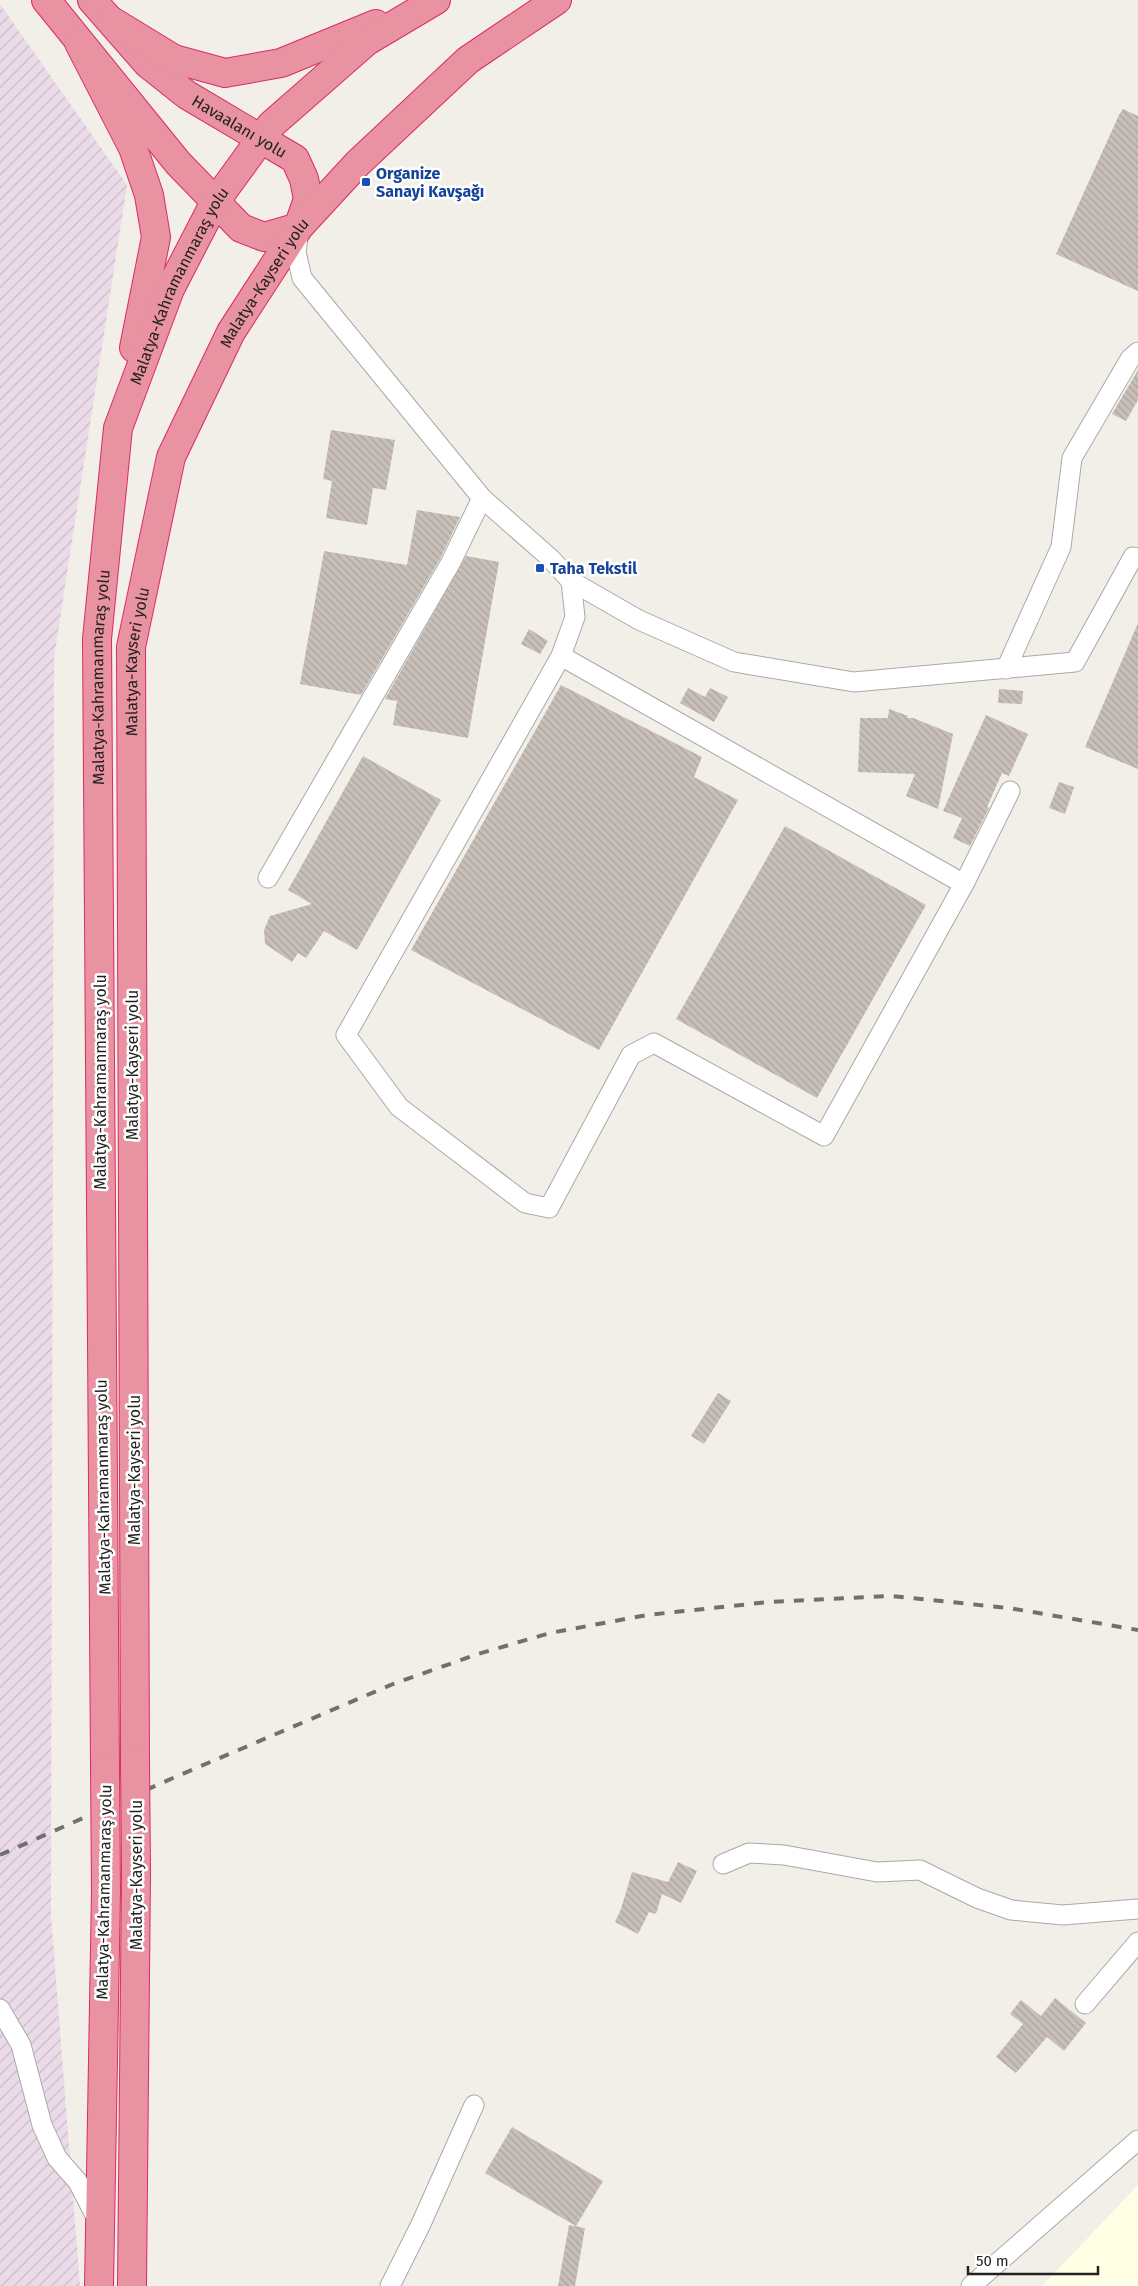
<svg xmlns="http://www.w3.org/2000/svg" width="1138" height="2286" font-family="'Fira Sans',sans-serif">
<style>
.industrial{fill:url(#industrial-furrows)}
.education{fill:#ffffe5}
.building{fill:url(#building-back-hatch)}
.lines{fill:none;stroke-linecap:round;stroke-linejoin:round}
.minor-casing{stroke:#a9a9a9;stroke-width:21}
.highway-casing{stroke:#dc2a67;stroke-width:30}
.minor{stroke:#fff;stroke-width:19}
.highway{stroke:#e892a2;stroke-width:28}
.rail{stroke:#707070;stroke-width:4;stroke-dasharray:10 10;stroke-linecap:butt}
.highway-bridge-casing{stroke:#dc2a67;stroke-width:30;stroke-linecap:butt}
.highway-bridge{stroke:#e892a2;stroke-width:28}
.transit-dot{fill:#1a4fb4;stroke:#fff;stroke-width:2}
.labels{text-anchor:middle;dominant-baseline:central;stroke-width:5;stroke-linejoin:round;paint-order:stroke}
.street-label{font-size:16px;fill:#222;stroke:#fff}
.transit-label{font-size:16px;font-weight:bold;fill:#164399;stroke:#fff;text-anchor:start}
</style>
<defs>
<pattern id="industrial-furrows" width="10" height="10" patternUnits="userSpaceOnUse" patternTransform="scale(1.25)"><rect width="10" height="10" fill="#ebdbe8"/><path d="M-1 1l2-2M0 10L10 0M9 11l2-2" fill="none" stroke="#c9bcc7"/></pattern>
<pattern id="building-back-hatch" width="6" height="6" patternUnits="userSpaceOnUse" patternTransform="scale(1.25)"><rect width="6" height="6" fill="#c7bfb8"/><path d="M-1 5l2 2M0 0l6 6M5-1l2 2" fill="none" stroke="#aba49e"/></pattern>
</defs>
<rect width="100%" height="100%" fill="#f2efe9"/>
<!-- industrial -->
<path class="industrial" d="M0,4l127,181 -73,473 -3,1257 29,371h-80z"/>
<!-- education -->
<path class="education" d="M1138,2185v101h-96z"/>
<!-- building -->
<g class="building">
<path d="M1123,109l15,7v175l-82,-37 63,-139z"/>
<path d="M1138,370v30l-12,21 -14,-7z"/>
<path d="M331,430l64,10 -9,50 -13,-2 -6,37 -41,-7 6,-37 -9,-2z"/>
<path d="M417,510l43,7 -19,40 -80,138 -61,-11 24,-133 83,14z"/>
<path d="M466,556l33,6 -31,176 -75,-13 4,-24 -12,-2z"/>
<path d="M1138,623v146l-53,-22z"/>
<path d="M529,629l19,12 -8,13 -19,-10z"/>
<path d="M561,685l141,72 -8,20 44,23 -139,250 -188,-100z"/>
<path d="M688,688l17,9 5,-9 18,9 -14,25 -34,-19z"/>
<path d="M999,689l24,2 -1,13 -24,-1z"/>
<path d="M889,709l19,7 -1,2h6l40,16 -15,75 -32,-13 9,-22 -57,-2 2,-54h28z"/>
<path d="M986,715l42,19 -19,42 -7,-3 -15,34 2,1 -19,38 -17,-8 9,-20 -19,-7z"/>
<path d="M363,756l78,44 -84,150 -33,-19 -18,27 -8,-5 -6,9 -27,-18 -1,-14 6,-14 42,-12 -24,-14z"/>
<path d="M1059,782l15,5 -9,27 -16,-6z"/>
<path d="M785,826l141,79 -109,193 -141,-79z"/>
<path d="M718,1393l13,8 -27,43 -13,-8z"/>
<path d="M678,1862l19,9 -16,32 -19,-9 -6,20 -7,-2 -11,22 -23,-12 6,-13 11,-37 36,10z"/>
<path d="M1055,1998l31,25 -22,28 -17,-14 -31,36 -20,-16 27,-33 -13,-10 11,-14 20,16z"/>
<path d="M512,2127l91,54 -27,45 -91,-53z"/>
<path d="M569,2225l16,3 -10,58h-17z"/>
</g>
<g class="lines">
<!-- minor casing -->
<g class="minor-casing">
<g id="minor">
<path d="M299,230l-3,22 6,26 180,220 68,60 21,23 68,39 95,42 120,20 221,-20 58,-105 5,1"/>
<path d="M571,581l4,36 -14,39 -215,379 53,72 126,96 24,5 82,-153 23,-12 170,93 140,-252"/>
<path d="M561,656l403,228 46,-93"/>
<path d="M1006,669l55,-122 11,-89 58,-99 8,-7"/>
<path d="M268,878l183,-316 31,-64"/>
<path d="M723,1864l26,-11 35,2 93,17 43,-2 57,28 34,12 52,5 75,-6"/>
<path d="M1085,2004l53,-62"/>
<path d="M0,2009l21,36 21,80 15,33 21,24 20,39"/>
<path d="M390,2286l31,-62 53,-119"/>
<path d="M971,2286l167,-146"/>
</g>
</g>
<!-- highway casing -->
<g class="highway-casing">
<g id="highway">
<path d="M46,0l132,163 63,65 23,9 35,-10"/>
<path id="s1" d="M92,0l56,64 39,31 108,64 9,20 4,20 -9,26"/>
<path d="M110,20l64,39 51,14 56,-10 95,-39"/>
<path d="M79,43l54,105 16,47 7,42 -22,111"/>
<path id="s2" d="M135,1763l-4,-1116 40,-190 60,-125 68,-105 59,-64 110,-103 89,-60"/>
<path id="s3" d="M105,1766l-8,-1127 21,-211 52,-139 45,-87 56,-77 96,-84 69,-41"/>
<path d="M99,2286l7,-395"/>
<path d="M132,2286l4,-414"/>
</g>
</g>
<!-- minor -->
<use href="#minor" class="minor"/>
<!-- highway -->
<use href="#highway" class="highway"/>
<!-- rail -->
<path class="rail" d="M0,1855l173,-77 220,-94 85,-30 72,-21 97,-18 122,-13 122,-6 118,12 129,22"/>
<!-- highway-bridge casing -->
<g class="highway-bridge-casing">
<g id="highway-bridge">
<path d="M135,1763l1,109"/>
<path d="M105,1766l1,125"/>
</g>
</g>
<!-- highway-bridge -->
<use href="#highway-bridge" class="highway-bridge"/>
</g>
<!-- markers -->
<g class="transit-dot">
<rect x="361" y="177" width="10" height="10" rx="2.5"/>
<rect x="535" y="563" width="10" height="10" rx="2.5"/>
</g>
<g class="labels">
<!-- street labels -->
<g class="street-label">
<text stroke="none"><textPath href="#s1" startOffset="196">Havaalanı yolu</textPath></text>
<text stroke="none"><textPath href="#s2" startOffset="1508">Malatya-Kayseri yolu</textPath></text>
<text stroke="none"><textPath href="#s3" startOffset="1494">Malatya-Kahramanmaraş yolu</textPath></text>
<text stroke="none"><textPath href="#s2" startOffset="1102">Malatya-Kayseri yolu</textPath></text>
<text stroke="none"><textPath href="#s3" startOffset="1089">Malatya-Kahramanmaraş yolu</textPath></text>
<text transform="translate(132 1065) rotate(-90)">Malatya-Kayseri yolu</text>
<text transform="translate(100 1082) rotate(-90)">Malatya-Kahramanmaraş yolu</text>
<text transform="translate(134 1470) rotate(-90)">Malatya-Kayseri yolu</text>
<text transform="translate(103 1487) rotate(-91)">Malatya-Kahramanmaraş yolu</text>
<text transform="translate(136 1875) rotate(-90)">Malatya-Kayseri yolu</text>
<text transform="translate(104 1892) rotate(-89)">Malatya-Kahramanmaraş yolu</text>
</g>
<!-- transit labels -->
<g class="transit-label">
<text x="376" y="173">Organize<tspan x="376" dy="18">Sanayi Kavşağı</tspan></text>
<text x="550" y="568">Taha Tekstil</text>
</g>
</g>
<!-- scale -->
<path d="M968 2266v8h130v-8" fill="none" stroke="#222222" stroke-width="2.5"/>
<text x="976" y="2266" font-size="15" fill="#222222" stroke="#ffffff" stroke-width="4" paint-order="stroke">50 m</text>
</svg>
